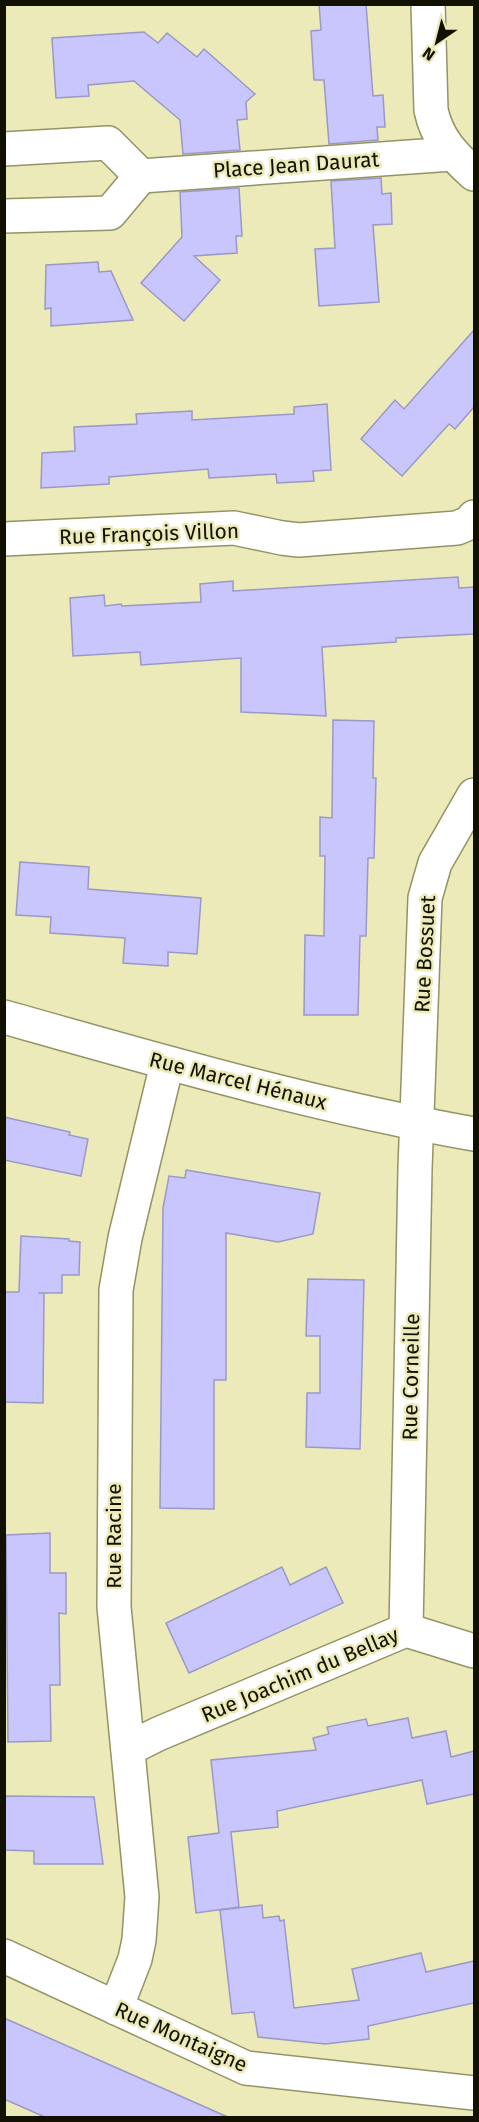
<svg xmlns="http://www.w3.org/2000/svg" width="479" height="2122" font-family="'Fira Sans',sans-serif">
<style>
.building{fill:#c8c6fd;stroke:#9a99c5;stroke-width:1.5}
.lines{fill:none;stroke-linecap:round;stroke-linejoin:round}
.street-casing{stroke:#949365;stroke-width:36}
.street{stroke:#fff;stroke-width:33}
.labels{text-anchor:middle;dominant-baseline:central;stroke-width:5;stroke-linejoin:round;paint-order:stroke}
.street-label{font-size:21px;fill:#111001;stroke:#eceab9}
</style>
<rect width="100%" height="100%" fill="#eceab9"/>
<!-- building -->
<g class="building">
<path d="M319,4h47l7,92 10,-1 2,32h-8l1,13 -49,4 -5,-64h-10l-3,-49 10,-1z"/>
<path d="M144,32l14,11 9,-10 30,24 7,-8 51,45 -9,8 1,17 -10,1 3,30 -57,4 -3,-34 -46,-39 -46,4 1,11 -33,2 -4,-60z"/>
<path d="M381,178l1,16 9,-1 1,31 -19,1 6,77 -60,4 -4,-57 20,-1 -4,-67z"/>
<path d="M239,188l3,48h-6l1,17 -43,3 26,24 -36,41 -43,-38 41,-46 -2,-45z"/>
<path d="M98,262l1,10 12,-1 22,49 -82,6v-18l-6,1 1,-44z"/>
<path d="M474,330v77l-19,22 -6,-5 -47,52 -41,-37 34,-39 9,9z"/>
<path d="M327,404l4,66 -18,1 1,10 -37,2 -1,-9 -67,4 -1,-9 -99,8v7l-68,4 1,-35 33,-2 -1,-24 63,-3 -1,-10 56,-3v9l102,-6v-7z"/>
<path d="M458,577l1,11 15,-1v47l-78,4v4l-74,5 4,69 -85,-4v-54l-100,7 -1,-13 -67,4 -3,-58 34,-3 1,11 16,-2 1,2 79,-4 -1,-18 33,-3v10z"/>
<path d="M333,720l41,1 -1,57h3l-2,80h-6l-2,78h-6l-2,79h-54l1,-80 19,1 1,-80h-5v-39l12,1z"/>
<path d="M20,862l69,5 -1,22 113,9 -4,56 -29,-2v14l-45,-3 2,-25 -75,-5 1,-16 -35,-2z"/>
<path d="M4,1117l66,15 -1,3 19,4 -7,37 -77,-16z"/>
<path d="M186,1170l134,23 -7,41 -35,8 -52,-9v147h-12v129l-54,-1 3,-300 6,-32 16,2z"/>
<path d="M21,1236l48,3v2l11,1 -1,33h-17v18h-24h6l-1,110 -39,-1v-110h15z"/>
<path d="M308,1279l56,1 -4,169 -54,-2 1,-54h13v-57h-14z"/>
<path d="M50,1533v40h16v41l-7,-1 1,72h-10l1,56 -43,1 -2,-207z"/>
<path d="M282,1567l8,18 36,-18 17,36 -154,70 -23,-50z"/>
<path d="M408,1718l4,20 34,-7 5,26 23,-6v43l-47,10 -5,-24 -145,31 1,16 -47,5 8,75 -43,6 -8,-76 31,-4 -8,-73 105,-10 -3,-12 16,-4 -2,-7 39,-8 2,7z"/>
<path d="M4,1796l90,1 9,67h-69v-13l-30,-1z"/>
<path d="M262,1905l1,13 16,-2 1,5 4,-1 10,88 65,-8 -7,-31 69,-16 5,19 48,-11v42l-106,23 1,13 -44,5 -67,-7 -4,-25 -22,2 -12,-104z"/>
<path d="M4,2018l122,54 104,46h-183l-43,-19z"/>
</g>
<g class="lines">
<!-- street casing -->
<g class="street-casing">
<g id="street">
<path d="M428,4l3,106c6,29 22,45 43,64"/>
<path d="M4,149l104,-6 33,33 -31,37 -106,3"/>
<path d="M141,176l311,-22"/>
<path d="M4,539l230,-11 48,10 17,2 158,-12 14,-6 3,-5"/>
<path d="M4,1017c156,44 311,89 470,117"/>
<path d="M406,1630l9,-461 10,-271 10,-35 39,-68"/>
<path d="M128,1749l30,-15 248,-104 68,21"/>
<path d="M4,1956l242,112 228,25"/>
<path d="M116,2008l19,-49 4,-19 3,-43 -28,-290 2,-317 9,-52 42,-174"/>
</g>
</g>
<!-- street -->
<use href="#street" class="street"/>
</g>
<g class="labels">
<!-- street labels -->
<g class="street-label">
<text transform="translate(296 165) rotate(-4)">Place Jean Daurat</text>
<text transform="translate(149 534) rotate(-2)">Rue François Villon</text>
<text transform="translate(425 954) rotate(-87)">Rue Bossuet</text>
<text transform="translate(238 1081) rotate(14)">Rue Marcel Hénaux</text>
<text transform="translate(411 1377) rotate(-89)">Rue Corneille</text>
<text transform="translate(114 1536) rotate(-90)">Rue Racine</text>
<text transform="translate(300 1675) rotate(-23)">Rue Joachim du Bellay</text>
<text transform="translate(181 2037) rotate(24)">Rue Montaigne</text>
</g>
</g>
<!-- border -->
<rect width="479" height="2122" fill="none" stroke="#111001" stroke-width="12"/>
<!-- north arrow -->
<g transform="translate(437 42) rotate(215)" stroke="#eceab9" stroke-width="4.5" paint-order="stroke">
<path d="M0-4.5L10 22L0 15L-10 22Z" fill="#111001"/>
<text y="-9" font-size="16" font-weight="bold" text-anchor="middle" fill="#111001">N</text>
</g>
</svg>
